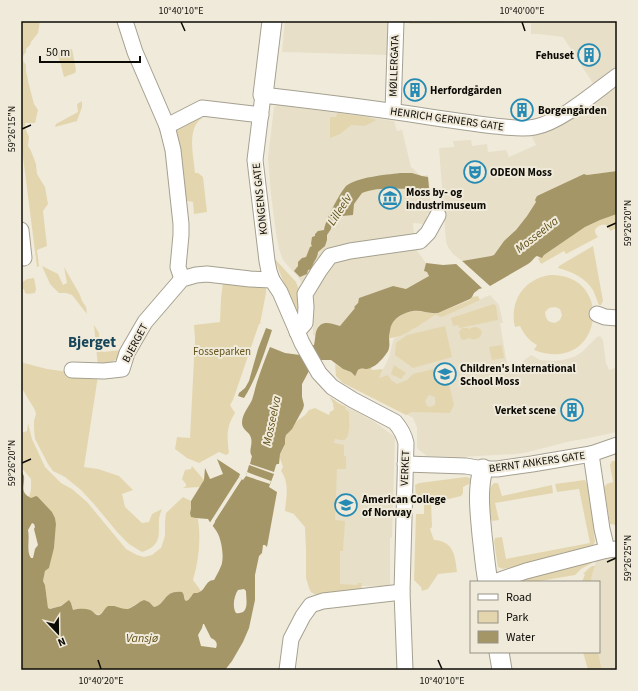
<svg xmlns="http://www.w3.org/2000/svg" width="638" height="691" font-family="'Source Sans 3',sans-serif">
<style>
.built{fill:#e7dfc8}
.green{fill:#e3d6ae;fill-rule:evenodd}
.water{fill:#a59667;fill-rule:evenodd}
.pier{fill:#f0eada}
.lines{fill:none;stroke-linecap:round;stroke-linejoin:round}
.minor-casing{stroke:#a5a090;stroke-width:17}
.tertiary-casing{stroke:#a5a090;stroke-width:21}
.minor{stroke:#fff;stroke-width:15}
.tertiary{stroke:#fff;stroke-width:19}
.ticks{fill:none;stroke:#0d0b06;stroke-width:1.5}
.labels{text-anchor:middle;dominant-baseline:central;stroke-width:4;stroke-linejoin:round;paint-order:stroke}
.poi-label{font-size:11px;font-weight:bold;fill:#0d0b06;stroke:#f0eada;text-anchor:start}
.street-label{font-size:11px;fill:#0d0b06;stroke:#f0eada}
.park-label{font-size:11px;fill:#66551d;stroke:#f0eada}
.water-label{font-size:12px;font-style:italic;fill:#625119;stroke:#f0eada}
.district-label{font-size:15px;font-weight:bold;fill:#174559;stroke:#f0eada}
.neatline{fill:none;stroke:#0d0b06;stroke-width:1.5}
.ticks-label{font-size:10px;text-anchor:middle;fill:#0d0b06}
</style>
<rect width="100%" height="100%" fill="#f0eada"/>
<!-- built -->
<g class="built">
<path d="M285,21h103l-1,34 -105,-3z"/>
<path d="M409,21h208v48l-23,16 -31,-48 -24,-3h-8v-11l-122,1z"/>
<path d="M617,86v85l-30,4 -3,-1 -48,28 -9,14 -11,14 -12,11 -10,14 -3,1 -29,5 -9,-7 -5,-7 -2,-5 -7,-94 15,-1 -1,-6 18,-1 1,6 15,-2 1,8 18,-2 3,7 27,-12 -5,-10 27,-8z"/>
<path d="M278,105l83,11 33,5 3,10 5,-1 9,37 10,9 7,-1 2,15v24h-3v7l-2,3 -12,-1 2,25 11,15 -2,8 3,1 2,4 -23,13 -13,-3 -34,12 -1,5 -4,4 1,1 -15,18 -16,-3 -4,2 -2,3 -2,8 -3,-1v-36l-15,-22 -15,-17 -4,-11 -3,-16 -5,-38 -3,-37 6,-51z"/>
<path d="M490,295l9,10 4,18h-3l8,47 9,-2 5,-6 9,-7 9,5 13,1 10,-1 11,-3 8,-5 15,-15 3,-1 3,4 3,24 2,3 1,3 6,-2 2,15v49l-33,7 -13,2 -47,12 -9,1 -55,3 -33,-1 -8,-6 -2,-3v-20l-4,-9 -21,-11 -13,-29 10,-21 4,-16 2,-3 17,-8 23,-15 7,1z"/>
<path d="M330,397l8,6 15,7 20,11 22,16 -3,100 -2,1v48h-28l-1,3 -47,5 -3,-2 -2,-3 -3,-11v-30l-1,-21 -11,-13 35,-85 1,-17 4,-2 -1,-7z"/>
<path d="M617,558v112h-15l-4,-18h1v-70h-8l1,-7 4,-14 8,-2z"/>
</g>
<!-- green -->
<g class="green">
<path d="M21,21h19l-2,12 -7,9 -1,3 -4,4v3l-3,4v5l3,4v6l3,14 5,19 4,6 -3,13h-10l1,7 3,7 -1,9 3,5 5,13 1,10 8,13 3,17 -5,7 4,35 -10,4 2,16 -2,1 -16,-126z"/>
<path d="M72,49l4,21 -1,3 -11,4 -5,-19 -2,-5z"/>
<path d="M82,101v6l-5,14 -22,6 1,-3 22,-12 -1,-8z"/>
<path d="M337,113l31,4 8,3 -11,6 -14,-1 -11,9 -10,4v-21h6z"/>
<path d="M200,115l2,3c-16,11 -8,38 -7,55h3l5,4 4,35 -13,2 -1,-12 -5,-1 -3,-1 -10,-61 1,-10z"/>
<path d="M617,214v14l-7,3c0,-1 -3,-6 -4,-6 -3,-2 -10,2 -11,5 0,3 1,5 3,7l-32,17 -2,-3 -23,13 -3,-6 5,-1 1,-2 41,-28 15,-7z"/>
<path d="M593,246l10,55 -2,4h-2c-2,-5 -4,-10 -6,-15 -8,-13 -21,-18 -35,-22l1,-2z"/>
<path d="M274,258l22,24 3,8v31z"/>
<path d="M42,266l16,8 5,11 4,-2 -3,-16 16,28 2,6 4,6 1,7 -15,-19 -6,-2h-7l-9,-9z"/>
<path d="M550,275c66,-2 53,101 -16,75l3,-5c-8,-4 -13,-11 -17,-19l-5,1c-6,-26 9,-48 35,-52zM555,307l5,2 2,6 -2,5 -5,3c-7,-1 -9,-3 -10,-11l4,-4z"/>
<path d="M34,278l2,11 -1,4 -7,1 -3,-1 -1,-4h-3v-6l6,-4z"/>
<path d="M223,281l39,5 4,2v5l-6,31h-1l-26,76 -3,5 5,8c-9,14 -8,24 -6,40l-3,2 -7,-3 -20,11 -12,-5 -12,-9 2,-12 13,1 5,-99 -1,-14 26,-3 1,-24z"/>
<path d="M478,296l2,4 -38,17 -7,-2c-11,7 -33,24 -46,23 0,-4 0,-9 2,-13 3,-7 16,-14 24,-14 8,0 15,3 23,2l32,-13 2,-3z"/>
<path d="M494,304l2,2 2,14 -39,8 -1,-3 -5,1 -2,-8z"/>
<path d="M94,325l5,8v13l4,6 18,-2 -3,8 -13,9h-7z"/>
<path d="M445,326l7,31 -39,11 -18,-13 1,-12 11,-8z"/>
<path d="M474,327c4,0 6,1 8,5l-2,5c-3,2 -7,4 -10,1l-6,2 -3,-1 -2,-7 3,-4h5l2,1z"/>
<path d="M502,345l2,13 -12,2 -3,-13z"/>
<path d="M21,361l3,2 23,6 51,7 -14,91 14,2 21,7 14,14 -11,4 3,13 17,16 7,-1 3,-8 10,-5c-9,18 7,34 -20,43l-13,-8 -11,-11 -24,-29 -13,-14 -16,-13 -12,-6 -5,-7 -13,-25 -1,-10v-8l2,-7 -1,-4 -14,-23z"/>
<path d="M335,364l8,5 8,3 3,3h2c4,-11 6,-4 15,-8l1,3 11,-1 -4,9 9,-3 3,5 6,4 10,-4 6,-6 20,-5 3,7 3,2 8,-2 7,29 -4,8 -38,-1 -6,3 -63,-32 -7,-7zM429,395l6,2v8l-5,2 -3,-1 -2,-5z"/>
<path d="M394,365l12,8 -5,6 -10,-5z"/>
<path d="M330,397l8,6 8,4 -1,2 4,3c0,7 2,25 -5,28 -3,1 -6,-1 -9,-1l-1,4 10,2v11h2v13h-9l-2,51 10,1 -2,30h-3v33l17,1 1,-2h4l-1,6 -2,1 -40,6 -8,-4 -5,-14v-30l-1,-21 -11,-13 -9,-3c1,-13 5,-28 -4,-40l2,-4 -3,-9v-4l4,-7 1,-8 1,-4 11,-14 8,-6 4,-5 6,-2 14,7 1,-3 4,-2 -1,-7z"/>
<path d="M28,423l4,16 13,28 16,16 11,6 15,13 39,47 11,6 7,2 8,-2 9,-7 4,-12v-14l1,-9 17,-16 8,4v8l5,9 2,1c3,20 1,41 -5,61l8,11 -2,2 -7,1 -1,3 -5,4c-3,-3 -1,-7 -4,-9 -19,-2 -16,13 -28,15l-2,-2 -13,-3c-6,4 -10,8 -17,7 -5,-1 -7,-3 -13,-2 -8,3 -7,11 -15,6l-21,-3 -2,-7 -5,-1c-5,4 -11,6 -17,7l-1,-1 -3,-23 -2,-4 2,-10 4,-3 5,-20 2,-24 -1,-6 -3,-6 -14,-15 -7,1 -2,-1 2,-7v-11l-10,-12v-34l6,-2z"/>
<path d="M612,461h5v64l-7,-1 -6,-37 3,-3 6,-2 -3,-17z"/>
<path d="M192,466l12,14 -4,7 -17,1 3,-2v-2l-4,-5 3,-9 6,-1z"/>
<path d="M466,477l4,1 1,5 -8,4v6l-2,3 -12,3 -18,1 1,27 -2,2 4,11c20,1 21,16 23,32l-19,2 -10,15 -6,2 -1,-4 -7,-7 2,-66h8v-16h-8l-1,-13 4,-2z"/>
<path d="M585,480l5,11 5,35h-2l2,16 -2,3 -5,3 -27,5 -38,12 -20,4 -5,-2 -4,-25 1,-4 7,-1 4,22 84,-16 -11,-54 -22,3 -2,-8z"/>
<path d="M494,483h4l4,13 50,-11 1,8 -58,10 4,17 -7,1 -1,-2c-1,-11 -6,-28 3,-36z"/>
<path d="M591,562l1,1 -11,6 -6,6 -41,7h-15l36,-12z"/>
<path d="M592,566h3l-3,9 -1,7h-9l3,-8h-2l6,-6z"/>
<path d="M583,652h15l4,18h-14z"/>
</g>
<!-- water -->
<g class="water">
<path d="M617,171v43l-17,6 -15,7 -41,28 -2,3 -5,-2c-3,1 -5,6 -9,8l-38,22 -11,3 -5,4 -2,4 -2,2 -32,14c-9,1 -17,-3 -25,-2 -7,1 -18,6 -21,13 -2,3 -2,8 -3,12 0,6 2,13 -3,18 -4,6 -12,14 -19,15 -3,0 -5,-1 -7,0 -3,0 -3,5 -5,7l-4,-4 -8,-3 -12,-9h-10l-12,11 -7,13v13l2,8 -1,4 -11,20 -6,6 -1,4v5l-5,10 -1,10h-2l-1,1 -2,7 -24,-8 2,-8c-4,-5 1,-11 -1,-18 -1,-6 -9,-8 -9,-15 0,-9 6,-15 10,-23 2,-5 3,-12 5,-18 4,-12 8,-23 13,-35l15,6 15,2v-2l14,-8c1,-4 1,-9 2,-13 4,-13 14,-9 24,-6l15,-18 -1,-1 4,-4 1,-5 34,-12 13,3 23,-13 -2,-4 -3,-1 2,-8 17,2 13,-1 6,-3 29,-5 3,-1 10,-14 12,-11 11,-14 9,-14 -1,-2 2,-4 47,-22 3,1z"/>
<path d="M400,173h12l10,3 6,1 1,11c-21,3 -47,-3 -67,5l-8,11 -1,11 -11,1 -10,5 -1,8 -4,6v5l-2,6 -7,6c-1,9 -5,8 -6,17l-4,1 -1,4 -7,3 -6,-6 4,-5v-4l4,-4 4,-1 4,-10 2,-1 -1,-2 1,-7 3,-1v-2l3,-3 6,-1c2,-11 14,-34 22,-44 11,-9 39,-11 54,-13z"/>
<path d="M266,328l6,2c-7,21 -16,50 -28,68l-6,-2 1,-3 6,-5 4,-7 9,-32z"/>
<path d="M217,459l23,15 -1,3 4,3 3,-4 3,-11 25,9 -5,13 8,5 -10,55 -2,-2h-2l-1,8 -3,3 -4,19v25l-6,28 -6,14 -11,19 -7,9h-204v-201c1,3 2,5 3,7 1,10 -5,16 7,22l5,-2 2,1 14,15 3,6 1,6 -2,24 -5,20 -4,3 -2,10 2,4 3,23 2,1 11,-3 8,-6 2,3 2,7c5,-1 11,-2 17,0 4,1 6,8 11,4 2,-2 4,-6 7,-8 2,0 4,0 6,0 5,1 8,3 13,3 6,-1 11,-7 17,-9l5,2 5,5c12,-2 9,-17 28,-15 3,2 1,7 4,9 5,-2 5,-6 8,-8 12,1 10,-13 20,-13 2,-3 8,-15 8,-17 2,-9 -1,-27 -7,-34 -2,-3 -5,-6 -7,-10l-12,-1 -5,-1 -1,-4 1,-4v-8l13,-21 1,-12 5,11 13,-5zM32,523l2,1 1,3 -1,2 4,16 -3,4 -2,9h-2c-5,-7 -1,-19 -3,-28zM244,589l2,2c0,9 4,24 -10,22 -4,-6 -2,-17 2,-23zM203,624h1l7,14c5,2 7,5 5,10l-15,-2 -3,-11 4,-7z"/>
</g>
<!-- pier -->
<g class="pier">
<path d="M461,260l29,26 2,1 -8,3 -30,-28z"/>
<path d="M247,472l24,9 -1,3 -24,-8z"/>
<path d="M239,477l3,2 -27,42v1l-3,5 -3,-3z"/>
</g>
<g class="lines">
<!-- minor casing -->
<g class="minor-casing">
<g id="minor">
<path d="M125,21l10,31 32,74 6,24 8,74v11l-3,32 4,12"/>
<path d="M393,111l3,-90"/>
<path d="M167,126l35,-18 59,7"/>
<path d="M21,230l3,28"/>
<path d="M597,314l8,3 12,1"/>
<path d="M297,332l8,-9 1,-16 -1,-13 14,-23 11,-15 20,-5 70,-10 8,-8 10,-18"/>
<path d="M72,370l32,1 18,-2 5,-16 18,-31 37,-43 14,-4 11,-1 43,5 22,1"/>
<path d="M591,454l11,75 5,21"/>
<path d="M405,464l61,2 17,3h14l35,-5 59,-10 26,-9"/>
<path d="M494,582l32,-11 81,-21 10,-1"/>
<path d="M287,670l4,-31 12,-23 8,-11 12,-4 79,-9"/>
<path d="M405,670l-3,-78 4,-149c-2,-9 -5,-14 -11,-21l-42,-22 -21,-13 -13,-14 -17,-30 -22,-51 -8,-12 -3,-9 -2,-10 -12,-101 8,-65c51,6 103,12 154,20 26,4 52,8 78,11 13,1 27,4 40,1 26,-5 60,-35 82,-51"/>
</g>
</g>
<!-- tertiary casing -->
<g class="tertiary-casing">
<g id="tertiary">
<path d="M263,95l9,-74"/>
<path d="M483,469c-6,22 -3,43 -1,66 2,16 3,31 6,47"/>
<path d="M499,652l3,18"/>
</g>
</g>
<!-- minor -->
<use href="#minor" class="minor"/>
<!-- tertiary -->
<use href="#tertiary" class="tertiary"/>
</g>
<!-- ticks -->
<path class="ticks" d="M181,22l4,9M522,22l3,9M22,129l9,-4M607,227l9,-4M22,463l9,-4M607,562l9,-4M98,660l3,9M438,660l4,9"/>
<!-- icons -->
<defs>
<g id="building-ring" transform="scale(1.15)"><circle r="9.5" fill="#f0eada" stroke="#268bb4" stroke-width="1.5"/><path d="M-4-6H4V6H1V3H-1V6H-4ZM-2.5-4.3h1.7v1.8h-1.7ZM.8-4.3h1.7v1.8H.8ZM-2.5-1h1.7V.8h-1.7ZM.8-1h1.7V.8H.8Z" fill="#268bb4"/></g>
<g id="theatre-ring" transform="scale(1.15)"><circle r="9.5" fill="#f0eada" stroke="#268bb4" stroke-width="1.5"/><path d="M-5-5.5Q0-4 5-5.5V0Q5 5 0 6Q-5 5-5 0ZM-3.3-2.5H-1v1.5H-3.3ZM1-2.5H3.3v1.5H1ZM-2.8 1Q0 5.5 2.8 1Z" fill="#268bb4"/></g>
<g id="museum-ring" transform="scale(1.15)"><circle r="9.5" fill="#f0eada" stroke="#268bb4" stroke-width="1.5"/><path d="M0-6L6-3V-2H-6V-3ZM-5-1h2V3h-2ZM-1-1h2V3h-2ZM3-1h2V3H3ZM-6 4H6V6H-6Z" fill="#268bb4"/></g>
<g id="school-ring" transform="scale(1.15)"><circle r="9.5" fill="#f0eada" stroke="#268bb4" stroke-width="1.5"/><path d="M0-5L7-2L0 1L-7-2ZM-4 1L0 2.5L4 1V4Q0 6-4 4Z" fill="#268bb4"/></g>
<g id="university-ring" transform="scale(1.15)"><circle r="9.5" fill="#f0eada" stroke="#268bb4" stroke-width="1.5"/><path d="M0-5L7-2L0 1L-7-2ZM-4 1L0 2.5L4 1V4Q0 6-4 4Z" fill="#268bb4"/></g>
</defs>
<g fill-rule="evenodd">
<use href="#building-ring" x="589" y="55"/>
<use href="#building-ring" x="415" y="90"/>
<use href="#building-ring" x="522" y="110"/>
<use href="#theatre-ring" x="475" y="172"/>
<use href="#museum-ring" x="390" y="198"/>
<use href="#school-ring" x="445" y="374"/>
<use href="#building-ring" x="572" y="410"/>
<use href="#university-ring" x="346" y="505"/>
</g>
<g class="labels">
<!-- poi labels -->
<g class="poi-label">
<text x="574" y="55" text-anchor="end">Fehuset</text>
<text x="430" y="90">Herfordgården</text>
<text x="538" y="110">Borgengården</text>
<text x="490" y="172">ODEON Moss</text>
<text x="406" y="192">Moss by- og<tspan x="406" dy="13">industrimuseum</tspan></text>
<text x="460" y="368">Children's International<tspan x="460" dy="13">School Moss</tspan></text>
<text x="556" y="410" text-anchor="end">Verket scene</text>
<text x="362" y="499">American College<tspan x="362" dy="13">of Norway</tspan></text>
</g>
<!-- street labels -->
<g class="street-label">
<text transform="translate(394 66) rotate(-88)">MØLLERGATA</text>
<text transform="translate(447 119) rotate(8)">HENRICH GERNERS GATE</text>
<text transform="translate(260 199) rotate(-96)">KONGENS GATE</text>
<text transform="translate(135 343) rotate(-62)">BJERGET</text>
<text transform="translate(537 462) rotate(-8)">BERNT ANKERS GATE</text>
<text transform="translate(405 468) rotate(-88)">VERKET</text>
</g>
<!-- park labels -->
<g class="park-label">
<text x="222" y="351">Fosseparken</text>
</g>
<!-- water labels -->
<g class="water-label">
<text transform="translate(340 210) rotate(-57)">Lilleelv</text>
<text transform="translate(537 235) rotate(-38)">Mosseelva</text>
<text transform="translate(272 421) rotate(-78)">Mosseelva</text>
<text x="142" y="638">Vansjø</text>
</g>
<!-- district labels -->
<g class="district-label">
<text x="92" y="342">Bjerget</text>
</g>
</g>
<!-- border -->
<rect width="638" height="691" fill="none" stroke="#f0eada" stroke-width="44"/>
<!-- legend -->
<rect x="470" y="581" width="130" height="72" fill="#f0eada" stroke="#959185"/>
<rect x="478" y="594" width="20" height="6" fill="#ffffff" stroke="#959185"/>
<text x="506" y="601" font-size="12" fill="#0d0b06">Road</text>
<rect x="478" y="611" width="20" height="12" fill="#e3d6ae" stroke="#959185"/>
<text x="506" y="621" font-size="12" fill="#0d0b06">Park</text>
<rect x="478" y="631" width="20" height="12" fill="#a59667" stroke="#959185"/>
<text x="506" y="641" font-size="12" fill="#0d0b06">Water</text>
<!-- north arrow -->
<g transform="translate(58 633) rotate(158)" stroke="#f0eada" stroke-width="3" paint-order="stroke">
<path d="M0-3L7 15L0 10L-7 15Z" fill="#0d0b06"/>
<text y="-6" font-size="11" font-weight="bold" text-anchor="middle" fill="#0d0b06">N</text>
</g>
<!-- scale -->
<path d="M40 56v6h100v-6" fill="none" stroke="#0d0b06" stroke-width="2"/>
<text x="46" y="56" font-size="12" fill="#0d0b06" stroke="#f0eada" stroke-width="3" paint-order="stroke">50 m</text>
<rect x="22" y="22" width="594" height="647" class="neatline"/>
<g class="ticks-label">
<text x="181" y="14">10°40'10"E</text>
<text x="522" y="14">10°40'00"E</text>
<text transform="translate(11 129) rotate(-90)" y="4">59°26'15"N</text>
<text transform="translate(627 223) rotate(-90)" y="4">59°26'20"N</text>
<text transform="translate(11 463) rotate(-90)" y="4">59°26'20"N</text>
<text transform="translate(627 558) rotate(-90)" y="4">59°26'25"N</text>
<text x="101" y="684">10°40'20"E</text>
<text x="442" y="684">10°40'10"E</text>
</g>
</svg>
